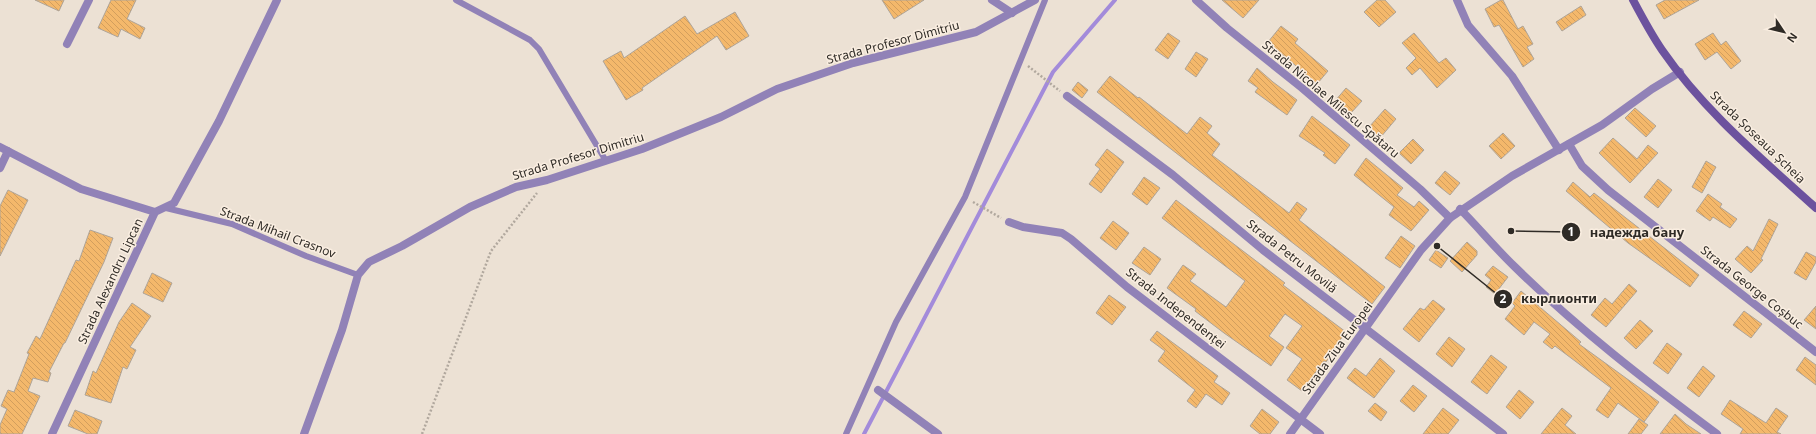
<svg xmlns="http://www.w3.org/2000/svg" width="1816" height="434" font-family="'Noto Sans',sans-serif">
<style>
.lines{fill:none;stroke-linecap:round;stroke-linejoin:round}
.stream{stroke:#a38bda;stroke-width:4}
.building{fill:url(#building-back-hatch);stroke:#aea498}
.path{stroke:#b1a89e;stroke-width:2.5;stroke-dasharray:2 2;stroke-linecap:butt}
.service{stroke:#9182b7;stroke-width:6}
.minor{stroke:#9182b7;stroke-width:8}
.secondary{stroke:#6c529e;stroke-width:8}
.labels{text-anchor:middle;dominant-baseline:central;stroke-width:3;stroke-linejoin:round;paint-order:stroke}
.street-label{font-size:12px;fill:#2f2b26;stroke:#faeee1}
.leader{fill:none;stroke:#2f2b26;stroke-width:1.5}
.callout-dot{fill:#2f2b26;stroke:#faeee1;stroke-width:1.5}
.mark-label{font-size:12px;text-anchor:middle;font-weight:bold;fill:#fff}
.callout-label{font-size:13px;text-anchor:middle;font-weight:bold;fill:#2f2b26;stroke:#faeee1;stroke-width:3;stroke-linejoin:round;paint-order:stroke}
</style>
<defs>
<pattern id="building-back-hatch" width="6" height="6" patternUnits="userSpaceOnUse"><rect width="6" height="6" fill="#f4b86b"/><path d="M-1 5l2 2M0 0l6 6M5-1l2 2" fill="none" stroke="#d29e5d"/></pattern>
</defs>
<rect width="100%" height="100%" fill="#ece1d4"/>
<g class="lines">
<!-- stream -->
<path class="stream" d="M864,434l189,-362 62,-72"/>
</g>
<!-- building -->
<g class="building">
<path d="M35,0h29l-5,11z"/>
<path d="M111,0h25l-9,19 18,9 -5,11 -19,-10 -3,8 -20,-9z"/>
<path d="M882,0h42l-30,19z"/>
<path d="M1222,0h37l-16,18z"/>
<path d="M1377,0h8l11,12 -17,15 -15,-15z"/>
<path d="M1501,0h2l15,29 5,-3 10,18 -6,3 7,12 -11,8 -24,-42 -5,2 -9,-18z"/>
<path d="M1665,0h34l-35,19 -8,-14z"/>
<path d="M1581,6l5,9 -24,16 -6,-9z"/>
<path d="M735,12l14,24 -23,14 -9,-14 -75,52 1,2 -17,10 -23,-39 18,-10 3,7 61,-42 12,18z"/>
<path d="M1281,26l17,13 -3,4 33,28 -11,13 -49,-42z"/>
<path d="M1168,33l12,8 -12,18 -13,-9z"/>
<path d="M1414,33l25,30 7,-5 10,12 -19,18 -17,-20 -8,7 -6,-7 10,-10 -14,-15z"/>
<path d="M1713,33l8,12 5,-4 15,20 -10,8 -14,-17 -12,8 -10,-16z"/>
<path d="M1196,52l12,7 -12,18 -11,-8z"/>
<path d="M1257,68l16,14 24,18 -10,15 -32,-23 3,-4 -10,-7z"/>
<path d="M1110,76l28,22 1,-1 48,37 13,-17 12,9 -5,7 13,11 -8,11 77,58 8,-11 10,7 -8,11 86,67 -13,17 -275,-212z"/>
<path d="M1078,82l10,8 -6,8 -10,-8z"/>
<path d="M1346,88l16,13 -12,13 -15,-13z"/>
<path d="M1635,108l21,18 -10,11 -21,-19z"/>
<path d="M1385,109l11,10 -16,19 -11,-11z"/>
<path d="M1312,116l38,29 -15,19 -12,-9 2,-2 -26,-17z"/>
<path d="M1503,133l12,13 -14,13 -12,-13z"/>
<path d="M1613,138l24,21 11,-14 10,8 -28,30 -31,-30z"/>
<path d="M1413,139l11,11 -13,14 -12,-11z"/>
<path d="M1107,149l17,13 -23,31 -12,-9 11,-15 -5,-4z"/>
<path d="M1366,158l37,30 -6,7 17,12 5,-6 10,9 -18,21 -22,-16 5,-8 -40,-32z"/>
<path d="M1706,161l10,6 -14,26 -10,-6z"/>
<path d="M1445,171l15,12 -10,12 -15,-12z"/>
<path d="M1144,177l16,11 -13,17 -15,-11z"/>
<path d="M1658,179l14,11 -14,18 -14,-11z"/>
<path d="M1573,182l17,15 4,-4 105,82 -9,12 -62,-44 -62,-52z"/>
<path d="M8,190l20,10 -28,56v-50z"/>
<path d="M1708,194l14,10 -2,3 17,12 -7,9 -17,-11 -3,4 -14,-10z"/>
<path d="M1176,200l109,83 -2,2 63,47 -14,19 1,1 -7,10 -2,-1 -22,30 -15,-11 15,-21 -16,-11 16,-22 -17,-12 -16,22 15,11 -13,19 -47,-33 -29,-22 1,-2 -29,-21 16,-23 13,9 -6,7 36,26 19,-26 -83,-63z"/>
<path d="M1769,219l9,5 -17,35 2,1 -12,13 -16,-14 12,-13 6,5z"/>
<path d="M1113,221l16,12 -13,17 -16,-12z"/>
<path d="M90,230l23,8 -9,24 -39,81h-1l-15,29 2,1 -3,9 -15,-4 -5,13 12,5 -18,38h-22v-9l7,-16 -6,-3 7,-16 6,2 15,-38 -2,-1 9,-17 4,3 36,-79 3,1z"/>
<path d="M1401,236l14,10 -15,22 -15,-10z"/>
<path d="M1467,242l10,9v4l-15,17 -12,-11z"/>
<path d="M1144,247l17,12 -11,16 -18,-12z"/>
<path d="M1436,250l12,8 -7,10 -12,-8z"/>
<path d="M1806,252l10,5v5l-10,18 -12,-7z"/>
<path d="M1493,266l15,11 -13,17 -9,-7 5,-7 -6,-5z"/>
<path d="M152,273l20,10 -9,19 -20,-9z"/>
<path d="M1629,284l8,7 -31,36 -15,-12 14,-17 7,6z"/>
<path d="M1521,291l60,51 -2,2 80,58 -15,20 -26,-19 -10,15 -12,-8 15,-22 -56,-42 -3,3 -9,-7 7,-8 -16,-12 -10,13 -19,-16 10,-13 -3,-3z"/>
<path d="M1109,295l17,12 -14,18 -16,-12z"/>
<path d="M1433,300l12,9 -26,33 -16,-13 17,-21 4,2z"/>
<path d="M132,303l19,13 -21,31 6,3 -9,19 -4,-2 -12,36 -26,-8 8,-24 3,2 23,-51z"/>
<path d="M1816,306v23l-12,-9z"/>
<path d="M1744,311l18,13 -11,14 -18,-13z"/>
<path d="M1640,320l13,11 -17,18 -12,-11z"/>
<path d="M1157,331l61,45 -4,6 16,11 -8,12 -16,-11 -10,14 -9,-7 8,-11 -37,-29 7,-10 -15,-11z"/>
<path d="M1449,337l16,12 -13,18 -16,-13z"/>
<path d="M1667,343l15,11 -14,20 -15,-11z"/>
<path d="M1491,355l16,12 -20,27 -16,-12z"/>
<path d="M1805,357l11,8v20l-20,-15z"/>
<path d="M1380,358l15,13 -21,27 -27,-20 8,-10 11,8z"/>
<path d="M1703,366l12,10 -16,21 -12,-9z"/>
<path d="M1413,385l14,11 -13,16 -14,-11z"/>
<path d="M1519,390l15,12 -14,17 -14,-12z"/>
<path d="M1730,400l36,23 10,-15 12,8 -11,16 4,2h-41l3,-5 -22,-15z"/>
<path d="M1375,403l12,9 -6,9 -13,-10z"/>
<path d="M1443,408l16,12 -11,14h-25z"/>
<path d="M1562,408l10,8 -7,9 11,9h-35z"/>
<path d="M1262,409l17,13 -9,12h-10l-10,-8z"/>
<path d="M75,410l27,11 -5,13h-9l-20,-8z"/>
<path d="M1675,414l11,10 15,10h-41z"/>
<path d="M1639,419l9,6 -7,9h-13z"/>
</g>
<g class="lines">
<!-- path -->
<g class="path">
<path d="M1028,66l32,25"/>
<path d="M973,202l28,16"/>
<path d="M422,434l69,-183 46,-58"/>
</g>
<!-- service -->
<g class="service">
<path d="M456,0l74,40 9,9 67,112"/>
<path d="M166,208l66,16 74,32 52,19"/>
<path d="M846,434l50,-112 69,-125 80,-197"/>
</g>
<!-- minor -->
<g class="minor">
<path d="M992,0l20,13"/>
<path d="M1196,0l31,28 75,60 118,101 30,29"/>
<path d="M1457,0l11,25 44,51 47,74"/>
<path d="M67,44l22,-44"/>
<path d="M1067,96l106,79 90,75 240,184"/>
<path d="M1569,144l13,22 26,24 208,162"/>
<path d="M0,147l81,42 74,23"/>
<path d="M0,168l8,-17"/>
<path d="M1460,209c19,19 36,40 55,58 62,61 132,115 202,167"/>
<path d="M1009,222l14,5 39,6 9,6 56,48 193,147"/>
<path d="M878,390l60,44"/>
<path d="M52,434l103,-222 19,-9 45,-82 58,-121"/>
<path d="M304,434l38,-104 16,-55 11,-13 33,-16 68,-39 46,-20 31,-7 95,-31 79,-32 56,-28 76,-26 123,-31 59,-32"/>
<path d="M1290,434l131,-184 29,-32 62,-42 90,-51 50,-36 28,-17"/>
</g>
<!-- secondary -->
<path class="secondary" d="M1633,0c9,17 18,34 29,50 42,61 100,109 154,158"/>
</g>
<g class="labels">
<!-- street labels -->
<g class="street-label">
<text transform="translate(893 42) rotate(-15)">Strada Profesor Dimitriu</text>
<text transform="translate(1331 99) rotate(40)">Strada Nicolae Milescu Spătaru</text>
<text transform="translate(1758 137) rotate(44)">Strada Șoseaua Șcheia</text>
<text transform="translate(578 156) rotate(-17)">Strada Profesor Dimitriu</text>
<text transform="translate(278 232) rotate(21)">Strada Mihail Crasnov</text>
<text transform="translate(1292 256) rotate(38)">Strada Petru Movilă</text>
<text transform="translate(110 281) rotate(-65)">Strada Alexandru Lipcan</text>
<text transform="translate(1752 287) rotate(38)">Strada George Coșbuc</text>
<text transform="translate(1176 308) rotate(38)">Strada Independenței</text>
<text transform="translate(1337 348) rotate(-54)">Strada Ziua Europei</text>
</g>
</g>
<!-- callouts -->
<path class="leader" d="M1511 231L1571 232M1437 246L1503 299"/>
<g class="callout-dot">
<circle cx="1511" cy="231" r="4"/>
<circle cx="1437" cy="246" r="4"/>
<circle cx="1571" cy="232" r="10"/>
<circle cx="1503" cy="299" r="10"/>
</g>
<g class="mark-label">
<text x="1571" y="236">1</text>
<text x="1503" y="303">2</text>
</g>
<g class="callout-label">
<text x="1637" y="237">надежда бану</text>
<text x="1559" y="303">кырлионти</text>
</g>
<!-- north arrow -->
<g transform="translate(1784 32) rotate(125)" stroke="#faeee1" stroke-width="3" paint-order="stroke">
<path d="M0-3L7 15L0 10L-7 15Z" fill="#2f2b26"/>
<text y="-6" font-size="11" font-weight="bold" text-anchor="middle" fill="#2f2b26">N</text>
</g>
</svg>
